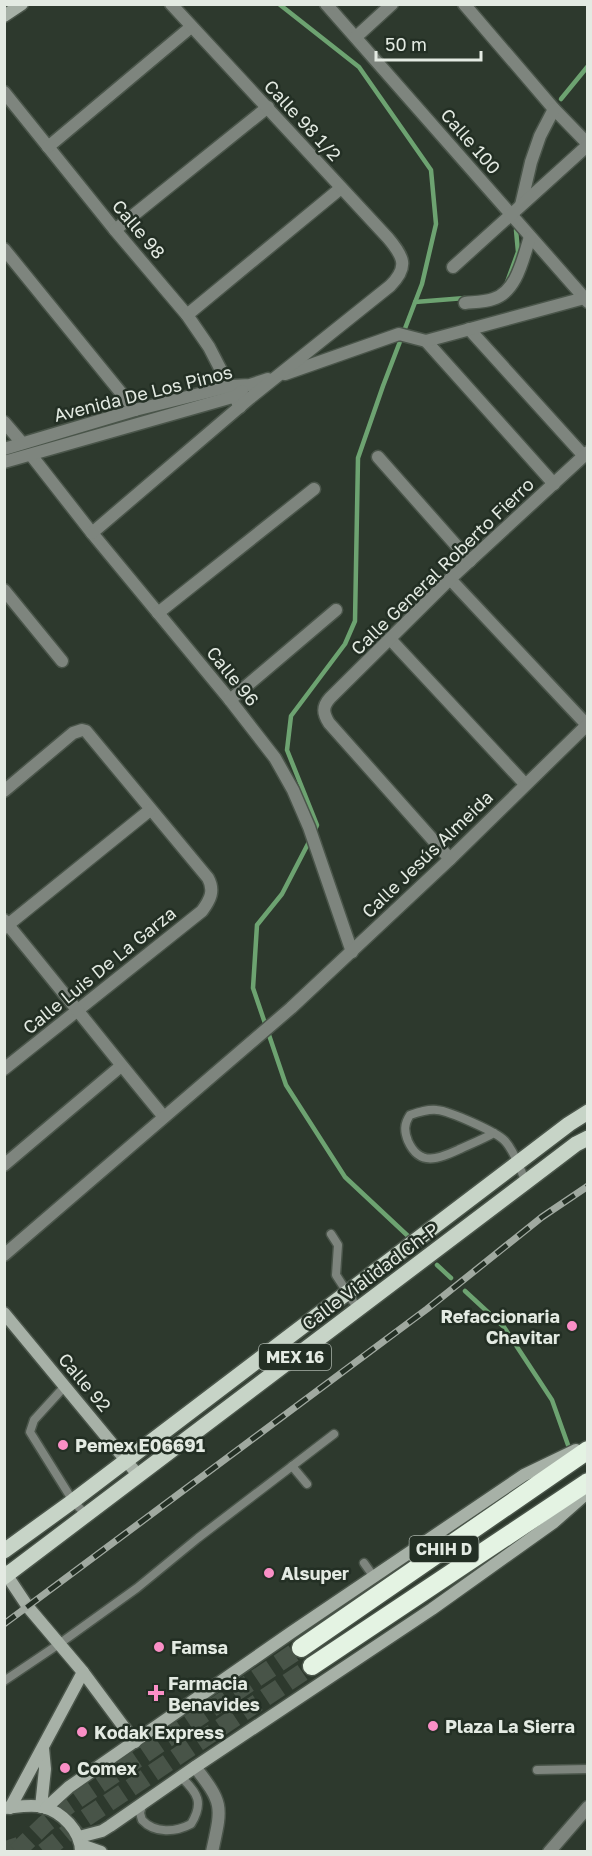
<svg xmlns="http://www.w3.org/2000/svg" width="592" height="1856" font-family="'Golos Text',sans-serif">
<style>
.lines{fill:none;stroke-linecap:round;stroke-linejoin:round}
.stream{stroke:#6da371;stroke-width:4.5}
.primary-tunnel{stroke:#485448;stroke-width:15;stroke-dasharray:15 8;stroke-linecap:butt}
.highway-tunnel{stroke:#485448;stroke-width:18;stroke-dasharray:18 9;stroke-linecap:butt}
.lane-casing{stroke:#4a554a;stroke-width:11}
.street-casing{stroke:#4a554a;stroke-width:15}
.secondary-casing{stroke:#4a554a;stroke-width:15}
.primary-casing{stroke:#4a554a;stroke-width:18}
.highway-casing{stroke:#4a554a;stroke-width:21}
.lane{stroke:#7e857e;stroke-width:8}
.street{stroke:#7e857e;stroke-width:12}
.secondary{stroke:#a7b1a7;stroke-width:12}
.primary{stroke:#c7d4c7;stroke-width:15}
.highway{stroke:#e4f3e3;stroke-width:18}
.rail-casing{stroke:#a0a9a0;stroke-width:7}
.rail{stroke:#232f24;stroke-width:4.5;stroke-dasharray:14;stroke-linecap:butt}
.poi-dot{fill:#fa8fc6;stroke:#232f24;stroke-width:2}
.labels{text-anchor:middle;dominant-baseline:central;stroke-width:5;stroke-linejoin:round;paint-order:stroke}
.shield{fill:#232f24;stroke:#a9b2a9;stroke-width:1.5}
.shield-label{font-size:16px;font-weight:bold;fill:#e3eae2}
.street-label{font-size:18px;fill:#e3eae2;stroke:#232f24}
.poi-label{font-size:18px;font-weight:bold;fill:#e3eae2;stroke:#232f24;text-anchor:start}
</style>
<rect width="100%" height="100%" fill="#2d392d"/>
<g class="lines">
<!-- stream -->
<g class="stream">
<path d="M279,4l80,63 72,103 5,54 -14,60 -39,102 -25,72 -3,163 -10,23 -54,72 -4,34 30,75 -3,7"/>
<path d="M561,99l27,-33"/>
<path d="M507,282l11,-30 -2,-22"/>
<path d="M415,302l50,-4"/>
<path d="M310,840l-28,54 -25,31 -4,63 33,97 59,92 63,59"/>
<path d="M437,1265l14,13"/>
<path d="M465,1291l39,36 48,73 16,45"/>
</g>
<!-- primary-tunnel -->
<path class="primary-tunnel" d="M4,1849l21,-7"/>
<!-- highway-tunnel -->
<g class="highway-tunnel">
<path d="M16,1852l29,-28 24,-19 232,-157"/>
<path d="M44,1852l40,-33 228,-153"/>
</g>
<!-- lane casing -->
<g class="lane-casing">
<g id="lane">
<path d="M494,1133c-11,6 -23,11 -34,16 -20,9 -40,19 -52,-8 -4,-10 -4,-17 2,-26 9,-3 18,-6 27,-5 12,1 60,22 68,31 10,11 15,28 21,41"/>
<path d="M331,1234l7,11 -2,30 22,34"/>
<path d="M65,1386l-31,34 -4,12 43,69 13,14"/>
<path d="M292,1466l15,18"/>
<path d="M364,1563l10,14"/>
<path d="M4,1681l55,-37 78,-56 61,-50 136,-104"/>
<path d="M537,1770l51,-1"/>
<path d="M143,1802l-3,11 2,7c13,14 34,12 49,4 13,-21 7,-31 -10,-47"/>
</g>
</g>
<!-- street casing -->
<g class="street-casing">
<g id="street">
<path d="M326,4l262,298"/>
<path d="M464,4l90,105 34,35"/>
<path d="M356,37l36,-33"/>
<path d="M4,92l111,138 72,85 22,32 31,60"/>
<path d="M48,147l143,-120"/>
<path d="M521,205l10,-43 9,-26 14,-27"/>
<path d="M115,230l153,-123"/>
<path d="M4,249l131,161"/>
<path d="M453,267l135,-122"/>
<path d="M465,303c9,-1 19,-1 28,-4 24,-7 30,-41 37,-62"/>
<path d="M187,315l154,-127"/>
<path d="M469,329l115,127"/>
<path d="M426,341l128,143"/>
<path d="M285,374l114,-40 27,7 162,-44"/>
<path d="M4,422l18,21"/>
<path d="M4,449l131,-39 96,-24 19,-1 18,-6"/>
<path d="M31,455l61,78 138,167 45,58 18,32 16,37 43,125"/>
<path d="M378,457l92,104"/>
<path d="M4,462l232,-66 6,-5"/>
<path d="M92,533l158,-135 140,-112c19,-19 14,-29 -2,-48l-217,-234"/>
<path d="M450,579l137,146"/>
<path d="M4,590l58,71"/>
<path d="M158,613l156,-124"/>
<path d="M390,639l135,145"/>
<path d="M230,700l106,-90"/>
<path d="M4,791l69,-58 9,-3 4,1 122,147c7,13 2,22 -6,33l-198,158"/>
<path d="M450,859l-121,-136c-6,-10 -7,-16 1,-25l120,-119 138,-127"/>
<path d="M4,920c54,65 106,132 160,197"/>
<path d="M4,928l146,-118"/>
<path d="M4,1165l117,-99"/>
<path d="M4,1255l287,-247 159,-149 138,-135"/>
<path d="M195,1767c29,37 27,39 17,85"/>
<path d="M549,1852l39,-45"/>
</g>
</g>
<!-- secondary casing -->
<g class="secondary-casing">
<g id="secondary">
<path d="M4,16l18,-12"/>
<path d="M4,1313l134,162"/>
<path d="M4,1571l24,36 55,65 52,70"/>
<path d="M41,1807l4,-38 -2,-21"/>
<path d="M5,1808c12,-1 26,-4 38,-1 19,5 38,24 38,45"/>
<path d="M10,1808l73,-136"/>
<path d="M46,1808l23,-21 223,-155 232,-157 52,-25"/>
<path d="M79,1837l23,-6 8,-5 85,-59 237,-158 122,-87 34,-30"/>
<path d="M81,1845l20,7"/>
</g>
</g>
<!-- primary casing -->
<g class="primary-casing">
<g id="primary">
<path d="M4,1551l69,-50 496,-377 19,-12"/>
<path d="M4,1577l522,-395 50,-38 12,-6"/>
</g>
</g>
<!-- highway casing -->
<g class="highway-casing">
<g id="highway">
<path d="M301,1648l287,-198"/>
<path d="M312,1666l276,-184"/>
</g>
</g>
<!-- lane -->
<use href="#lane" class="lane"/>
<!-- street -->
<use href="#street" class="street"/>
<!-- secondary -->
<use href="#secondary" class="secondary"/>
<!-- primary -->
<use href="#primary" class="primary"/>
<!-- highway -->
<use href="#highway" class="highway"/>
<!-- rail casing -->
<g class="rail-casing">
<path id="rail" d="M4,1624l423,-315 115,-92 46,-31"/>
</g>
<!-- rail -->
<use href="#rail" class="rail"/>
</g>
<!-- markers -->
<g class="poi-dot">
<circle cx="572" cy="1326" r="6"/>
<circle cx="63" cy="1445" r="6"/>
<circle cx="269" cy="1573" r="6"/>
<circle cx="159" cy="1647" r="6"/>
<path d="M153 1684h6v6h6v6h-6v6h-6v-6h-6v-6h6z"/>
<circle cx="433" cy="1726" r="6"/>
<circle cx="82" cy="1732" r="6"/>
<circle cx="65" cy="1768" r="6"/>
</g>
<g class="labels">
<!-- shield labels -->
<g class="shield">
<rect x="259" y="1344" width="72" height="26" rx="4.5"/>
<rect x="409.5" y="1536" width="69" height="26" rx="4.5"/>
</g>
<g class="shield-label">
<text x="295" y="1357">MEX 16</text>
<text x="444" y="1549">CHIH D</text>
</g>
<!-- street labels -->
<g class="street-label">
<text transform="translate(303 120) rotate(47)">Calle 98 1/2</text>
<text transform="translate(471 141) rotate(49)">Calle 100</text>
<text transform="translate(139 229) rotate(50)">Calle 98</text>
<text transform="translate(143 393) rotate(-14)">Avenida De Los Pinos</text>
<text transform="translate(442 566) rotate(-44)">Calle General Roberto Fierro</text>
<text transform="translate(233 676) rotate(51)">Calle 96</text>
<text transform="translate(427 854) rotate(-44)">Calle Jesús Almeida</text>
<text transform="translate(99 970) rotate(-39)">Calle Luis De La Garza</text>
<text transform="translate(370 1276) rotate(-37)">Calle Vialidad Ch-P</text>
<text transform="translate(85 1382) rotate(50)">Calle 92</text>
</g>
<!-- poi labels -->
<g class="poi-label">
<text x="560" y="1316" text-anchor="end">Refaccionaria<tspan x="560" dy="21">Chavitar</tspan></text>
<text x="75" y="1445">Pemex E06691</text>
<text x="281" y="1573">Alsuper</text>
<text x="171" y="1647">Famsa</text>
<text x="168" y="1683">Farmacia<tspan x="168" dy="21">Benavides</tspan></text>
<text x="445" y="1726">Plaza La Sierra</text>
<text x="94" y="1732">Kodak Express</text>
<text x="77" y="1768">Comex</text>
</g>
</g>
<!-- border -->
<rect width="592" height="1856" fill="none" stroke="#e3eae2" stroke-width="12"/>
<!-- scale -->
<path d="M376 51v9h105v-9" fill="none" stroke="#e3eae2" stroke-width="3"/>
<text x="385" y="51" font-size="18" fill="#e3eae2" stroke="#232f24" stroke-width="4.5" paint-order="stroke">50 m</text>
</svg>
